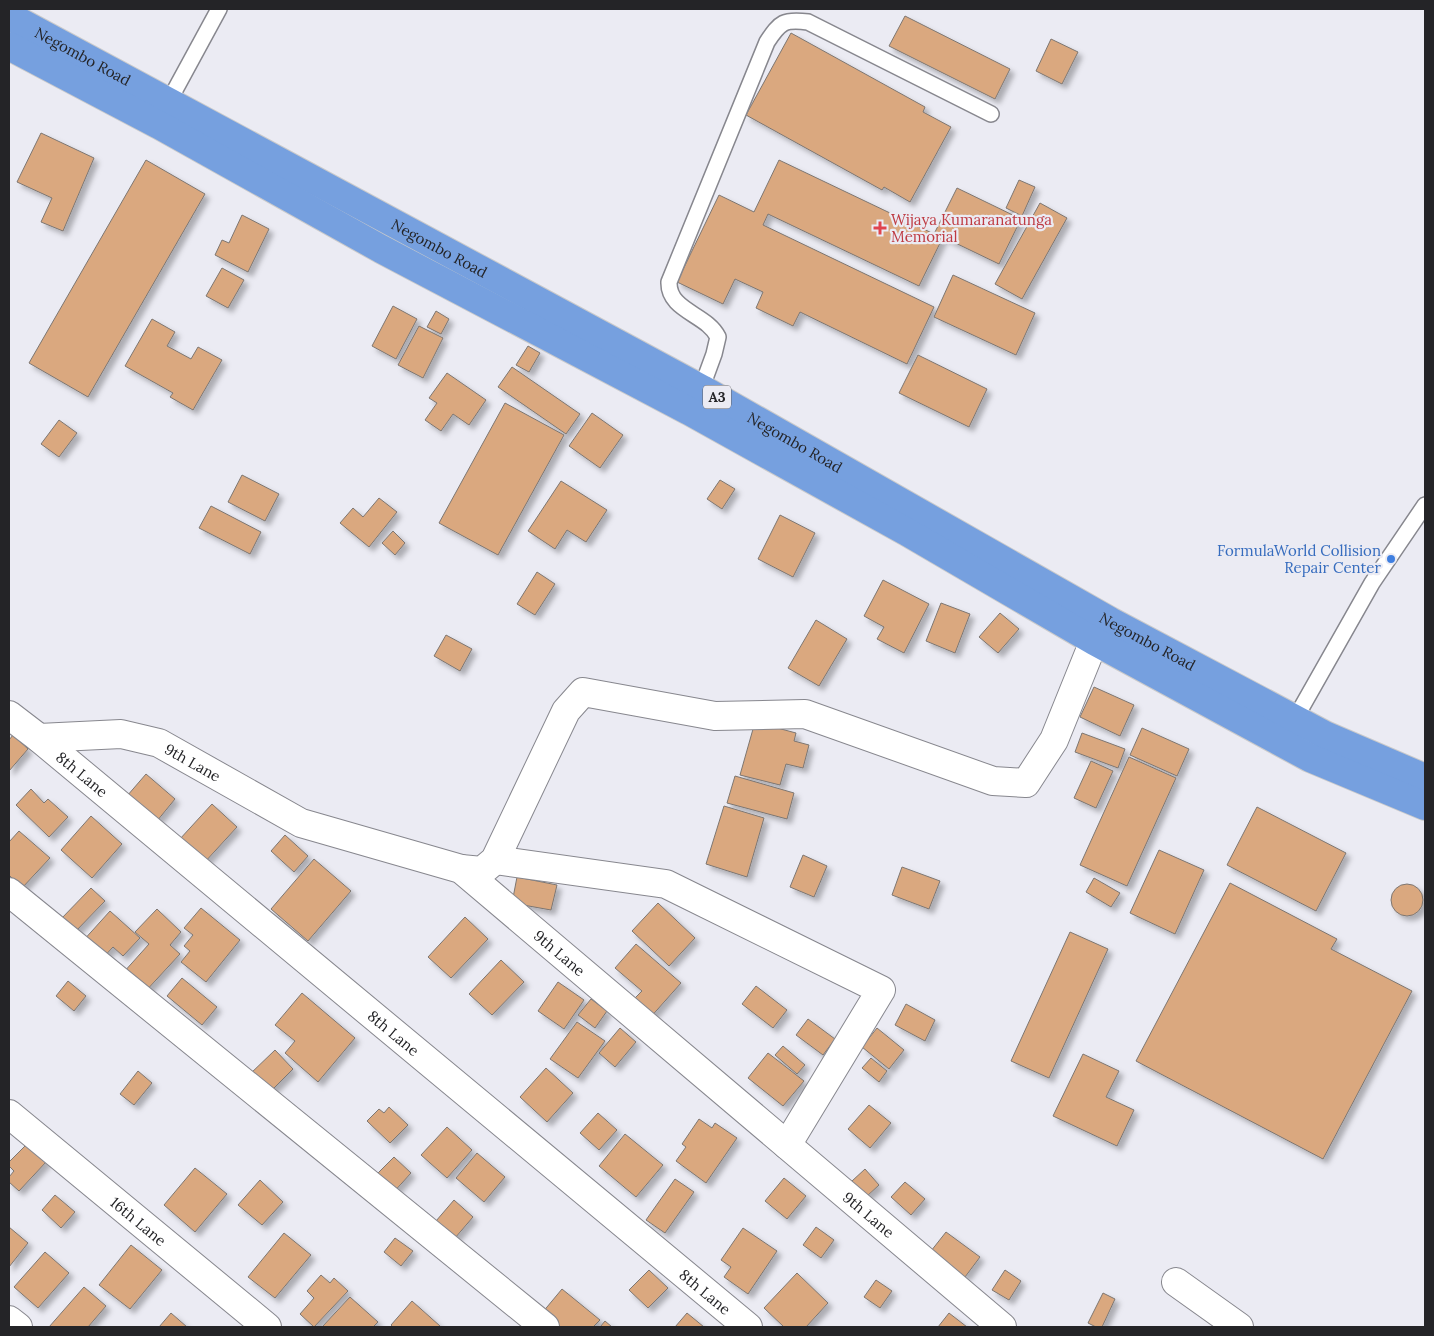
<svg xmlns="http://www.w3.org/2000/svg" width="1434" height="1336" font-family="Lora,serif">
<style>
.building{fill:#daa87f;stroke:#7d7671;filter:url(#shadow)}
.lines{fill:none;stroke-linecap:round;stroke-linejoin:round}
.service-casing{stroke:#87878e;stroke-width:18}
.minor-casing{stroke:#87878e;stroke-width:30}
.trunk-casing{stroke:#cacacb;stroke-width:30}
.service{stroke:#fff;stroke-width:15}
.minor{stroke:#fff;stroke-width:28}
.trunk{stroke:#76a0df;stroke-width:28}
.health-dot{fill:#e0444e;stroke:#ebebf3;stroke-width:2}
.shop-dot{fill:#3f7fe0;stroke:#ebebf3;stroke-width:2}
.labels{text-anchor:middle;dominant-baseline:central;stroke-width:4.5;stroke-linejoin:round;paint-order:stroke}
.shield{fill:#ebebf3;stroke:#606064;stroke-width:1}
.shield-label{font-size:14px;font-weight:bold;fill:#242427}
.street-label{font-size:15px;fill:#242427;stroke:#ebebf3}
.health-label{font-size:15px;fill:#be3a42;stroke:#ebebf3;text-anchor:start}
.shop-label{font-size:15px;fill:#366cbe;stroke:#ebebf3;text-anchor:end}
</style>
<defs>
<filter id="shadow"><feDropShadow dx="4.5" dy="4.5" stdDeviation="2.5" flood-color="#0004"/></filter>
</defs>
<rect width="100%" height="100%" fill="#ebebf3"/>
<!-- building -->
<g class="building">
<path d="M905,16l105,53 -15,30 -106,-53z"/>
<path d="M791,33l134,74 -2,5 28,15 -41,75 -26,-15 -2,3 -136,-75z"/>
<path d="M1051,39l27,13 -16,32 -26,-13z"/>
<path d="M41,133l53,25 -31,73 -22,-9 11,-24 -35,-16z"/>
<path d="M146,160l59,34 -117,203 -59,-34z"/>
<path d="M779,160l155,74 23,-46 64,31 -22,45 -56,-27 -24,49 -151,-72 -5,11 171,82 -27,57 -107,-52 -7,14 -37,-18 7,-16 -28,-13 -12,25 -46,-22 42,-87 35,17z"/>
<path d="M1019,180l16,7 -13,29 -16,-8z"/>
<path d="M1040,203l27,15 -45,81 -27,-15z"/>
<path d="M242,215l27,14 -21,43 -33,-17 7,-15 7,3z"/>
<path d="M222,268l22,12 -16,28 -22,-12z"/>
<path d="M953,275l82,38 -19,42 -82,-38z"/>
<path d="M393,306l24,13 -21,40 -24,-13z"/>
<path d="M436,311l13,8 -8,15 -14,-7z"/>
<path d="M152,319l23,13 -8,14 24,13 7,-12 24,13 -29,50 -23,-13 3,-4 -48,-27z"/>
<path d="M419,326l24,12 -20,40 -25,-13z"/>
<path d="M528,346l12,7 -11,19 -13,-7z"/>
<path d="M918,355l69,34 -18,38 -70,-34z"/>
<path d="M512,367l68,47 -14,20 -68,-47z"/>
<path d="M447,373l39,27 -17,25 -16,-11 -12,17 -16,-11 12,-17 -8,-5z"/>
<path d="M505,403l59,32 -66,120 -59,-32z"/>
<path d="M592,413l31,22 -23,33 -31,-22z"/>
<path d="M59,420l18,13 -18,24 -18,-13z"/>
<path d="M242,475l37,19 -14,27 -37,-19z"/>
<path d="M720,480l15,9 -13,20 -15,-10z"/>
<path d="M561,481l46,29 -21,32 -19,-12 -12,19 -27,-18z"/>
<path d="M379,498l18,14 -28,35 -29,-24 13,-15 10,9z"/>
<path d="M211,506l50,26 -11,22 -51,-26z"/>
<path d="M780,515l35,18 -22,44 -35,-18z"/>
<path d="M393,531l12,12 -10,12 -13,-12z"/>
<path d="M537,572l18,12 -20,31 -18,-11z"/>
<path d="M883,580l46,24 -25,49 -27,-14 7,-12 -20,-11z"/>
<path d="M941,603l29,11 -15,39 -29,-12z"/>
<path d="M1000,613l19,16 -21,24 -19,-16z"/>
<path d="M816,620l31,19 -28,47 -31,-18z"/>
<path d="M446,635l26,14 -12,22 -26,-15z"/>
<path d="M1094,687l40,18 -14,31 -40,-19z"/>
<path d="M755,722l41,11 -2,8 15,4 -6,23 -17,-4 -6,21 -40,-10z"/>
<path d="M1142,728l47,21 -12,27 -47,-21z"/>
<path d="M1082,733l43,16 -7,19 -43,-16z"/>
<path d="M13,735l15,14 -19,22v-31z"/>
<path d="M1129,757l47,21 -49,108 -47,-21z"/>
<path d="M1091,761l22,10 -17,37 -22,-10z"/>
<path d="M146,774l29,25 -18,22 -30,-25z"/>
<path d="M735,776l59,17 -7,26 -60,-16z"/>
<path d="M31,789l13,14 4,-4 20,18 -19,20 -33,-32z"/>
<path d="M212,804l25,23 -33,36 -25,-23z"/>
<path d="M724,806l40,12 -17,59 -41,-13z"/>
<path d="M1257,807l89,46 -30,58 -89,-46z"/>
<path d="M91,816l31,28 -30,34 -31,-28z"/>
<path d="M19,831l31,27 -28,30 -13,-13v-33z"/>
<path d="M285,835l23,21 -14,16 -23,-21z"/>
<path d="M1159,850l45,20 -29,64 -45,-21z"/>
<path d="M803,855l24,11 -13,31 -24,-10z"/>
<path d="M314,859l37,32 -43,50 -37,-32z"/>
<path d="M902,867l38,14 -11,28 -37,-14z"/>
<path d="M517,877l40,8 -6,25 -39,-7z"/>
<path d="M1094,878l26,15 -9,14 -25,-15z"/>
<path d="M1230,883l107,56 -6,10 81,42 -89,168 -187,-98z"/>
<circle cx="1407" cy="900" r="16"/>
<path d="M91,888l14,13 -31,32 -14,-13z"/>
<path d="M658,903l37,35 -26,28 -37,-35z"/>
<path d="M201,908l39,32 -34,42 -25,-20 9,-11 -6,-5 9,-11 -9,-7z"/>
<path d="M157,909l24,23 -11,13 10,9 -36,39 -21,-20 26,-29 -14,-12z"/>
<path d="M110,911l30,27 -17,18 -10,-9 -12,13 -19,-18z"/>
<path d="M465,917l23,22 -37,39 -23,-21z"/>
<path d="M1070,932l38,17 -59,129 -38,-17z"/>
<path d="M636,944l45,39 -32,36 -18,-17 11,-11 -27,-23z"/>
<path d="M501,960l23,22 -32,33 -23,-21z"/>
<path d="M182,978l35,29 -15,18 -35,-29z"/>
<path d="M68,981l18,15 -12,15 -18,-15z"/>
<path d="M558,982l26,18 -20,29 -26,-18z"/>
<path d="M756,986l31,24 -14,18 -31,-24z"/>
<path d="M302,993l53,45 -37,44 -33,-29 10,-12 -20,-16z"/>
<path d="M591,999l16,12 -12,17 -17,-13z"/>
<path d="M906,1004l29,16 -10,21 -30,-16z"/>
<path d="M808,1019l27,20 -12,16 -27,-20z"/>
<path d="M577,1022l28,19 -27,37 -28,-19z"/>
<path d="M620,1028l16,14 -21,25 -16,-14z"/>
<path d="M877,1028l27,22 -15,19 -27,-22z"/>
<path d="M783,1046l22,19 -8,9 -22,-19z"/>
<path d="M275,1050l18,19 -25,25 -19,-19z"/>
<path d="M768,1053l36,28 -21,25 -35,-28z"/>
<path d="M1083,1054l36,17 -13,26 28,13 -17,36 -64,-30z"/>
<path d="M871,1058l16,13 -8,11 -17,-14z"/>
<path d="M546,1068l27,25 -26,29 -27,-25z"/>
<path d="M138,1071l14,12 -18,22 -14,-11z"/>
<path d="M869,1105l22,18 -21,25 -22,-19z"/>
<path d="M389,1107l19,18 -18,18 -23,-22 12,-12 5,4z"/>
<path d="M598,1113l19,17 -18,20 -19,-17z"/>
<path d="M699,1119l13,9 3,-5 22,15 -31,45 -30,-22 10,-14 -4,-3z"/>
<path d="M447,1127l25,23 -25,28 -26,-23z"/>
<path d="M625,1134l38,31 -27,32 -37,-31z"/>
<path d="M28,1143l19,18 -28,30 -10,-9v-5l5,-6 -5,-5v-4z"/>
<path d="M477,1153l28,24 -21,25 -28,-24z"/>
<path d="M394,1157l17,16 -19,21 -18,-17z"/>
<path d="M195,1168l32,26 -32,38 -31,-27z"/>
<path d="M865,1169l14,16 -13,12 -14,-16z"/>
<path d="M784,1178l22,18 -19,23 -22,-18z"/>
<path d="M675,1179l19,13 -29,41 -19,-13z"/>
<path d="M260,1180l23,22 -21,23 -24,-20z"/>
<path d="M905,1182l20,17 -14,16 -20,-18z"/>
<path d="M55,1195l20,17 -14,16 -19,-18z"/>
<path d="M454,1200l19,17 -24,28 -19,-17z"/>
<path d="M9,1227l19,16 -19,24z"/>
<path d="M816,1227l18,13 -13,18 -18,-13z"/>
<path d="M743,1228l34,23 -29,43 -24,-17 7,-10 -10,-7z"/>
<path d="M946,1232l34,25 -15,20 -34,-26z"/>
<path d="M284,1233l27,22 -36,43 -27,-21z"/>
<path d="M395,1238l18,13 -12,15 -17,-14z"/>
<path d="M131,1245l31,25 -32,39 -31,-24z"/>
<path d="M45,1252l24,21 -31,35 -24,-21z"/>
<path d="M649,1270l19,18 -20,20 -19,-18z"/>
<path d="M1005,1270l16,11 -12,19 -17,-10z"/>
<path d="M797,1273l31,30 -22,24h-22l-20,-19z"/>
<path d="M321,1275l9,8 4,-5 14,13 -34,36 -14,-13 14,-16 -7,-7z"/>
<path d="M876,1280l16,11 -12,17 -16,-11z"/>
<path d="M84,1287l22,19 -18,21h-39z"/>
<path d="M562,1289l38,31 -7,7h-34l-17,-14z"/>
<path d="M1103,1293l12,6 -13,28h-6l-8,-4z"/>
<path d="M350,1297l28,25 -5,5h-51z"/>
<path d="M412,1301l28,25 -2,1h-45l-2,-2z"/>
<path d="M171,1313l16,14h-28z"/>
<path d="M687,1313l17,14h-29z"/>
<path d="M949,1313l18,14h-29z"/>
<path d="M605,1321l7,6h-12z"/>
</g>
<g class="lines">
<!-- service casing -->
<g class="service-casing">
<g id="service">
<path d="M169,101l50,-92"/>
<path d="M699,395l15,-41 4,-17c-11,-23 -50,-26 -49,-55l98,-240c13,-20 17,-23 41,-20l183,92"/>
<path d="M1295,719l77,-136 53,-78"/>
</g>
</g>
<!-- minor casing -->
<g class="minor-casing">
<g id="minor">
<path id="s1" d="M9,715l30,23 709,589"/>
<path id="s2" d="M39,738l82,-4 38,9 142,80 160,46 541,458"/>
<path d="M495,860l171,24 215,106 -94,155"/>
<path d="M461,869l21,2 13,-11 71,-149 17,-19 132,24 90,-2 188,67 33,2 28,-43 40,-99"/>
<path d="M9,892l536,435"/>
<path id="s3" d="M9,1114l258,213"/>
<path d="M1176,1282l63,45"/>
<path d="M9,1320l9,7"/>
</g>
</g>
<!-- trunk casing -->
<g class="trunk-casing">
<g id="trunk">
<path id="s4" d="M9,16l693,373 408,232 215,114 100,43"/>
<path d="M9,46l150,79 222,124 308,162 218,121 187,109 216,117 115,48"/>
</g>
</g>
<!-- service -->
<use href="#service" class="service"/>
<!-- minor -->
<use href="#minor" class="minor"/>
<!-- trunk -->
<use href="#trunk" class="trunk"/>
</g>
<!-- markers -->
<path class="health-dot" d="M877.5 220.5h5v5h5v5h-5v5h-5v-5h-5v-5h5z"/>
<circle class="shop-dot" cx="1391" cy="559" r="5"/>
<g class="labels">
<!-- shield labels -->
<rect class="shield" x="703" y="385.5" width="28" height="23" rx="4"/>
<g class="shield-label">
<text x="717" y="397">A3</text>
</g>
<!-- street labels -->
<g class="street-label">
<text stroke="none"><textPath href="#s4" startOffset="84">Negombo Road</textPath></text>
<text stroke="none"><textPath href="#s4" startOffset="489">Negombo Road</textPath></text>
<text stroke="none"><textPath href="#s4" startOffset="894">Negombo Road</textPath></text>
<text stroke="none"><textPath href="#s4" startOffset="1299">Negombo Road</textPath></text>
<text stroke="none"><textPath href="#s2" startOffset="160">9th Lane</textPath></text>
<text stroke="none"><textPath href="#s1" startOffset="94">8th Lane</textPath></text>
<text stroke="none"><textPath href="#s2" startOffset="580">9th Lane</textPath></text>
<text stroke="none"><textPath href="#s1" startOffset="499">8th Lane</textPath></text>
<text stroke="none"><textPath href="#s2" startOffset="985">9th Lane</textPath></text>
<text stroke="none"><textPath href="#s3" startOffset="168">16th Lane</textPath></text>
<text stroke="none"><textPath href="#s1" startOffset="904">8th Lane</textPath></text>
</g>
<!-- health labels -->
<g class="health-label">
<text x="891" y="219">Wijaya Kumaranatunga<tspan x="891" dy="17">Memorial</tspan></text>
</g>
<!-- shop labels -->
<g class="shop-label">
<text x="1381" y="550">FormulaWorld Collision<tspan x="1381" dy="17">Repair Center</tspan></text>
</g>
</g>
<!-- border -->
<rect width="1434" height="1336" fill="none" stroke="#242427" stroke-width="20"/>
</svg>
